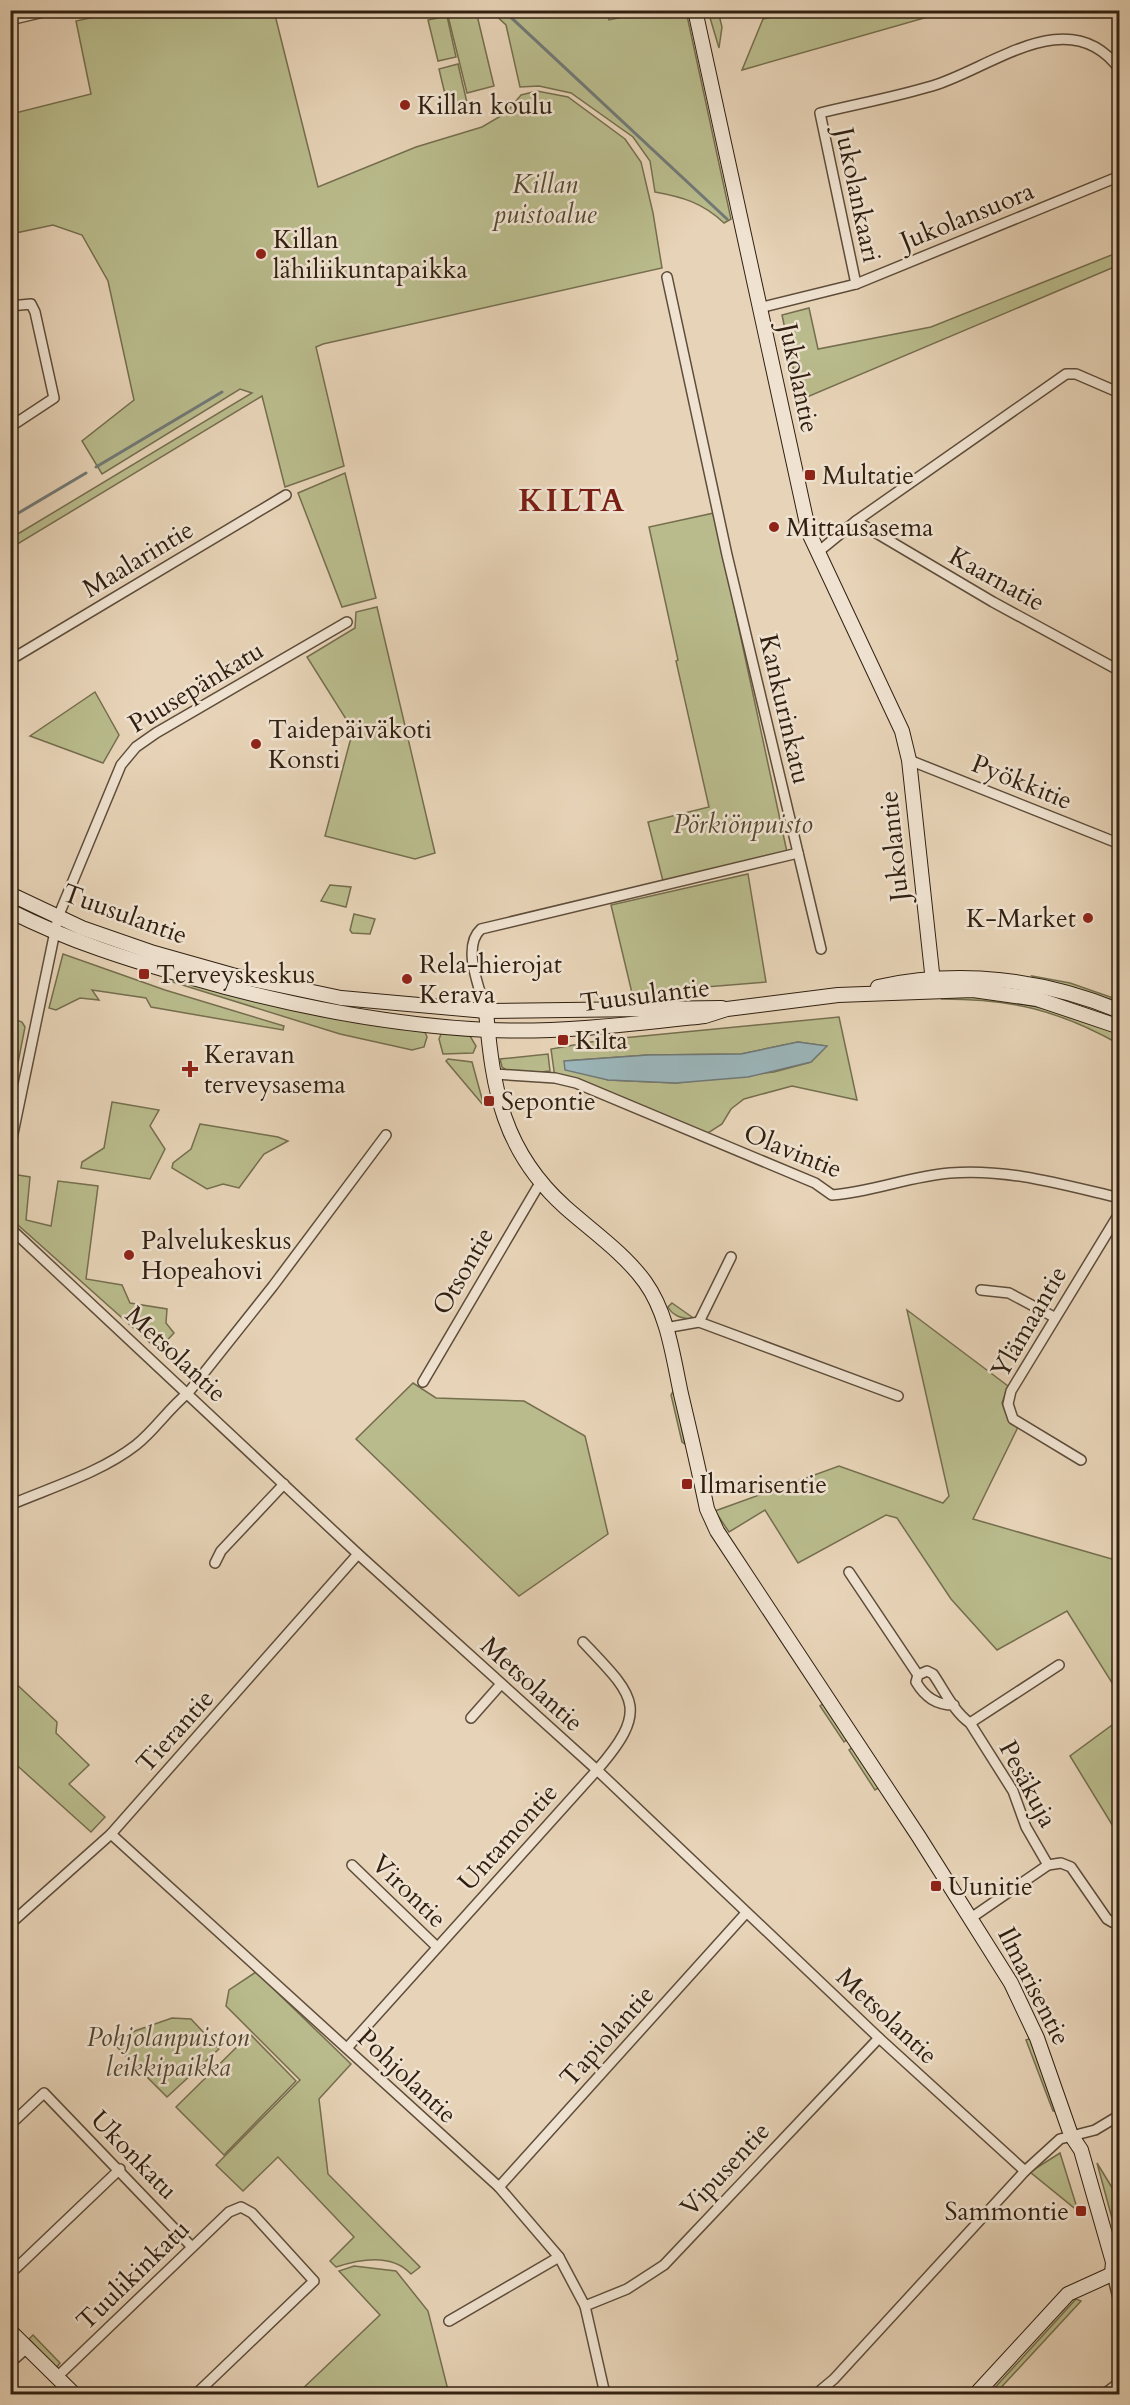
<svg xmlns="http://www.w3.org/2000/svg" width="1130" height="2405" font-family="Cardo,serif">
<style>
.green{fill:#b9bb8c;stroke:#756e4e;stroke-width:1.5;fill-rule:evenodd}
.water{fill:#9bb5b9;stroke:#717976;stroke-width:1.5}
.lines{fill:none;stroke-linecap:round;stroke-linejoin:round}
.stream{stroke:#717976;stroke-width:3}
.street-casing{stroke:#5e4d3a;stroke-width:12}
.secondary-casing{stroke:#312011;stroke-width:16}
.street{stroke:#efe2d0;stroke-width:9}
.secondary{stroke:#efe2d0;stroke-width:14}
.poi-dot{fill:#8f2418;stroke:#efe2d0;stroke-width:2}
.labels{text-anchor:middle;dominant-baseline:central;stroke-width:5;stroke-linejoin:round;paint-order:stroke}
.poi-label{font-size:26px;fill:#312011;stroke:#efe2d0;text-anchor:start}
.park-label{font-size:26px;font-style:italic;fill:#534730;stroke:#efe2d0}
.street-label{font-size:26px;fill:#312011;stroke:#efe2d0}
.district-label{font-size:32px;font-weight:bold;letter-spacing:1.5px;fill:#7a1f14;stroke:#efe2d0}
</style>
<rect width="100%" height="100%" fill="#e7d3b7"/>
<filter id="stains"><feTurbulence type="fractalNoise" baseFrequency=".00333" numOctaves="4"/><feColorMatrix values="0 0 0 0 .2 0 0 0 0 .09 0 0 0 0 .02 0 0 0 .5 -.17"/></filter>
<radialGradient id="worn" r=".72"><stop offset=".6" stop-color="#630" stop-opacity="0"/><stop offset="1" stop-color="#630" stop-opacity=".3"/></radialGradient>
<!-- green -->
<g class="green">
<path d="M470,10l6,1 18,75 -27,7 -19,-77z"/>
<path d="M804,10h145v1l-207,59 21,-51z"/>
<path d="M121,11h153l44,176 98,-40 66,-20 24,-14 15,-18 16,-4 31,6 57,42 16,23 12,51 9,55 -339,76 -7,3 28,119 -59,21 -23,-91 -251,152v-10l241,-145 -12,-4 -138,85 -20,-33 52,-41 -26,-119 -26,-46 -29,-10 -42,9v-120l80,-20 -15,-73z"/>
<path d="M491,11h115l3,9 42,-9h35l45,208 -7,4c-21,-20 -41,-26 -69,-31l-5,-31 -17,-24 -62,-44 -32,-7 -19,1 -14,-62z"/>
<path d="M708,11h10l4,16 -3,21z"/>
<path d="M447,16l9,41 -18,4 -10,-41z"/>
<path d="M458,64l10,43 -19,4 -10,-42z"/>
<path d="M1119,252v13l-319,135 -18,-85 27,-7 9,41 113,-22z"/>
<path d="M345,473l31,125 -34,9 -44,-114z"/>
<path d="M714,513l73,339 -124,29 -15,-59 61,-15 -33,-146 2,-1 -29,-133z"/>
<path d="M377,607l58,246 -20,6 -90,-23 28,-106 -46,-73 48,-29 1,-16z"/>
<path d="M95,692l24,43 -16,28 -73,-27z"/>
<path d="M748,874l18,108 -134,11 -21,-88z"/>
<path d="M330,885l21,2 -5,20 -25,-6z"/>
<path d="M354,914l21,5 -5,15 -18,-1 -2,-3z"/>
<path d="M63,954l102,36 119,36 -1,4 -132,-23 -5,-9 -54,-8 7,10 -19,-2 -24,12 -7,-2z"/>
<path d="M166,975l258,55 3,7 -3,10 -12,3 -72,-16 -177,-55v-3z"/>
<path d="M1032,976l38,7 49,17v2l-85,-23z"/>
<path d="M944,996c65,0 115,15 175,37v11c-61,-34 -107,-45 -177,-45z"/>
<path d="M839,1017l18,83 -65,-14 -48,13 -13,10 -9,15 -14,9 -153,-55 -4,-29 51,-9zM798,1042l28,4 -15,16 -37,10 -98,11 -68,-3 -44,-19 84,-6 93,-1z"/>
<path d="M11,1018l11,4 3,5 -14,72z"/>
<path d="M443,1029l27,7 6,10 -3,7 -30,1 -4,-15z"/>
<path d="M548,1054l2,17 -27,3 -12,-1 -9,-6 -2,-8z"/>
<path d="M448,1059l24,3 12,44 -38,-45z"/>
<path d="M112,1102l47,8 -9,16 15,23 -15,30 -69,-11 1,-6 22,-14z"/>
<path d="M200,1124l78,13 10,4 -24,13 -25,34 -16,-4 -16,5 -35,-21 1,-5 18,-14z"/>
<path d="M18,1175l12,2 -4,43 25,6 7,-45 40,5 -12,93 36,6 8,18 37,6 -1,14 8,10 -16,17 -140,-125c-9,-17 -8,-29 -4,-48z"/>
<path d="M672,1303l20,14 -2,2c-9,-1 -17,-3 -22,-12z"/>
<path d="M907,1310l101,76 -6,17 7,18 9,6 -45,92 146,42v133l-52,-83 -70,39 -46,-51 -54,-81 -11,-3 -88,48 -33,-53 -36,22 -14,-21 124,-45 104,37 6,-7z"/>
<path d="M413,1383l23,15 88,3 61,35 23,98 -89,62 -163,-157z"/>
<path d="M674,1390l11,54 -3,-2 -11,-47z"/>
<path d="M10,1678l47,44 -1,11 33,32 -20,19 36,33 -14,15 -80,-72z"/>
<path d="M824,1703l24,36 -4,3 -24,-36z"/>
<path d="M1119,1720v116l-49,-80z"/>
<path d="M853,1747l27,40 -5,3 -26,-40z"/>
<path d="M256,1972l95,92 -32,35 9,75 92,93 -9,7c-19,-21 -51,-15 -75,-7l-6,-6 24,-24 -76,-80 -35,34 -27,-26 84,-85 -74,-74 3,-16z"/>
<path d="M172,2018l19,1 28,30 -52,48 -51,-51 16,-14z"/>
<path d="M250,2034l46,47 -72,74 -48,-48z"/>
<path d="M1032,2038l24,73h-3l-27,-71z"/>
<path d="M1060,2153l18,58 -48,-39z"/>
<path d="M1097,2163l22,36v45z"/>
<path d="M354,2266l42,5 32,40 21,83h-152l83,-79 -41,-44z"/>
<path d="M1076,2299l5,2 -86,93h-6z"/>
<path d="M33,2335l27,28 -4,5 -27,-29z"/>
</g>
<!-- water -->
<path class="water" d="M798,1042l29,4 -16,16 -63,15 -72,6 -68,-3 -43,-10 -1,-9 84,-6 93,-1z"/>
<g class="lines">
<!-- stream -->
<g class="stream">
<path d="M503,10l224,209"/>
<path d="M96,467l126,-75"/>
<path d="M10,518l76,-45"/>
</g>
<!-- street casing -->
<g class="street-casing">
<g id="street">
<path d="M10,20l42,-10"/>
<path d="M667,277l60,278 94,394"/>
<path d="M856,284l-36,-171c37,-9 75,-16 112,-27 58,-17 138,-86 188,-16"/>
<path d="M10,306l21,-2 4,8 19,86 -44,29"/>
<path d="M759,308l97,-24 264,-108"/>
<path d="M856,521l137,81 127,69"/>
<path d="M818,552l38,-31 210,-147h10l44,19"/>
<path d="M10,660l276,-165"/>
<path d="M909,760l211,84"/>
<path d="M486,1011c-6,-22 -25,-64 -5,-82l317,-76"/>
<path d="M495,1074l60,4 21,5 239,100 17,12c40,-3 79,-19 118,-22 57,-5 114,12 170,25"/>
<path d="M10,1148l48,-231 63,-152 15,-18 20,-14 191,-111"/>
<path d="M10,1228l348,326 239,216 282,268 146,133"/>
<path d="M981,1290l28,3 45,24"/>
<path d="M699,1322l32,-65"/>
<path d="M665,1328l34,-6 199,74"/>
<path d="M423,1382l117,-199"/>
<path d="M1081,1460l-68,-41 -5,-15 3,-13 109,-179"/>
<path d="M10,1505c42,-18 90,-32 126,-60 19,-15 33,-37 52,-52l85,-107 113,-151"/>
<path d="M215,1563l6,-12 63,-67"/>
<path d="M849,1572l69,103"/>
<path d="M954,1705c-18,0 -29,-8 -38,-23l2,-7 9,-4 6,3c11,16 21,38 37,49l43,68 13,36 22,38"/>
<path d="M471,1718l30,-34"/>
<path d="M970,1723l89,-58"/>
<path d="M111,1834l388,353 60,70 26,49 20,88"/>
<path d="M352,1865l85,82"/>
<path d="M971,1918l77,-53 13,-2 10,4 36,52 5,3 8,-2"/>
<path d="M10,1924l101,-90 247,-280"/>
<path d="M347,2048l250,-278c54,-62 37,-74 -14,-128"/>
<path d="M10,2125l34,-32 148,154"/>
<path d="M499,2187l247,-274"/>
<path d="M10,2274l110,-105"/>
<path d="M1112,2274l8,32"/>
<path d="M585,2306l42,-17 37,-24 215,-227"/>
<path d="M449,2321l110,-64"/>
<path d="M10,2363l17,-15"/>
<path d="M57,2377l172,-165 12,-5 11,6 62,68 -118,113"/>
<path d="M816,2394l18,-15 191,-208 35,-32 35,-9 25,-15"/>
<path d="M1104,2394l16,-12"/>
</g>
</g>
<!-- secondary casing -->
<g class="secondary-casing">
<g id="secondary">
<path d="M695,10l114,523 93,198 7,29 25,231"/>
<path d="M10,894l72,34 72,25 78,22 109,23 145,13 236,-3"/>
<path d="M10,911c59,30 120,49 183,67 97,28 194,47 294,52 73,3 146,-6 218,-14l22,-7 111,-14 135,-5 64,9 83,28"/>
<path d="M878,987c82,-18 165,-8 242,24"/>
<path d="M486,1011c7,80 17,140 79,196 27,24 59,46 80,75 23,32 28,75 36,112 9,38 18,77 26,115l10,22 202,306 92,146 26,55 34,97 10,15 32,112 -1,12"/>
<path d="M10,2331l64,63"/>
<path d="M976,2394l92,-100 44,-20"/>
</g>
</g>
<!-- street -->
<use href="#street" class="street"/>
<!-- secondary -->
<use href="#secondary" class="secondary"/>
</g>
<!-- markers -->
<g class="poi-dot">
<circle cx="405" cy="105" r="6"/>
<circle cx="261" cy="254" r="6"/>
<rect x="804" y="469" width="12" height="12" rx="3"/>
<circle cx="774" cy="527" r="6"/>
<circle cx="256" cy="744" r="6"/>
<circle cx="1088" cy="918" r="6"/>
<rect x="138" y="968" width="12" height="12" rx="3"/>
<circle cx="407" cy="979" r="6"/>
<rect x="557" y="1034" width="12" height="12" rx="3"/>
<path d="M187 1060h6v6h6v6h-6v6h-6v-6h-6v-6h6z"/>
<rect x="483" y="1095" width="12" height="12" rx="3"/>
<circle cx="129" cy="1255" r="6"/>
<rect x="681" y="1478" width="12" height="12" rx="3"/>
<rect x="930" y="1880" width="12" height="12" rx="3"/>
<rect x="1075" y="2205" width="12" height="12" rx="3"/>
</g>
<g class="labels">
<!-- poi labels -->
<g class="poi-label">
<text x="417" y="105">Killan koulu</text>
<text x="273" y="239">Killan<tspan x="273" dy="30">lähiliikuntapaikka</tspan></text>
<text x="822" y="475">Multatie</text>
<text x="786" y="527">Mittausasema</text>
<text x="268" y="729">Taidepäiväkoti<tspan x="268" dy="30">Konsti</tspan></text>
<text x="1076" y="918" text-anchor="end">K-Market</text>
<text x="419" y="964">Rela-hierojat<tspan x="419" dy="30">Kerava</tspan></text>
<text x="156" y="974">Terveyskeskus</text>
<text x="575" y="1040">Kilta</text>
<text x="204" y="1054">Keravan<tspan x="204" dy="30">terveysasema</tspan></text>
<text x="501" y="1101">Sepontie</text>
<text x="141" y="1240">Palvelukeskus<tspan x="141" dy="30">Hopeahovi</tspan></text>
<text x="699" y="1484">Ilmarisentie</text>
<text x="948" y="1886">Uunitie</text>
<text x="1069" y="2211" text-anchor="end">Sammontie</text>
</g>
<!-- park labels -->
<g class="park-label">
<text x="545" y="184">Killan<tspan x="545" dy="30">puistoalue</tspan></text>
<text x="743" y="824">Pörkiönpuisto</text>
<text x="168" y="2037">Pohjolanpuiston<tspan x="168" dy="30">leikkipaikka</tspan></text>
</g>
<!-- street labels -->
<g class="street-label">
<text transform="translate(858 195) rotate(78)">Jukolankaari</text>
<text transform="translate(967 216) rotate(-22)">Jukolansuora</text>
<text transform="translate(799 378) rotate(78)">Jukolantie</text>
<text transform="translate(138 559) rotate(-31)">Maalarintie</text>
<text transform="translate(997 579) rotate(29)">Kaarnatie</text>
<text transform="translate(196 687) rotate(-31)">Puusepänkatu</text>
<text transform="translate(785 709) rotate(77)">Kankurinkatu</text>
<text transform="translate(1022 782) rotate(22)">Pyökkitie</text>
<text transform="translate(894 846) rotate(-96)">Jukolantie</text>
<text transform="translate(125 914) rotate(20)">Tuusulantie</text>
<text transform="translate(645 995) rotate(-7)">Tuusulantie</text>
<text transform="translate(793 1151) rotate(22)">Olavintie</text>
<text transform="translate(463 1271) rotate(-60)">Otsontie</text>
<text transform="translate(1029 1322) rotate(-60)">Ylämaantie</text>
<text transform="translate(176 1354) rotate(43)">Metsolantie</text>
<text transform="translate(532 1684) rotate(42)">Metsolantie</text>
<text transform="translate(175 1731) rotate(-48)">Tierantie</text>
<text transform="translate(1028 1784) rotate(62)">Pesäkuja</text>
<text transform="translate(508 1837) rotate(-48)">Untamontie</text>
<text transform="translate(409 1891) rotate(44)">Virontie</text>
<text transform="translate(1034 1986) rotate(63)">Ilmarisentie</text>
<text transform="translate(887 2016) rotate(43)">Metsolantie</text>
<text transform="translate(607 2036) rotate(-48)">Tapiolantie</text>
<text transform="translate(407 2076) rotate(43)">Pohjolantie</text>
<text transform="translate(134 2155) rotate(46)">Ukonkatu</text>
<text transform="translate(725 2169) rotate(-47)">Vipusentie</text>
<text transform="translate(133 2275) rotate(-44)">Tuulikinkatu</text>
</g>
<!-- district labels -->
<g class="district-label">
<text x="572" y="501">KILTA</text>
</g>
</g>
<!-- margin -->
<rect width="1130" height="2405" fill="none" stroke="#e7d3b7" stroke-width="36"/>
<rect x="12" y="12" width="1106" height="2381" fill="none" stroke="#312011" stroke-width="3"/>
<rect x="18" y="18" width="1094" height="2369" fill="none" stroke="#312011" stroke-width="1.5"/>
<rect width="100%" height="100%" filter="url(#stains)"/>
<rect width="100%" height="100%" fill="url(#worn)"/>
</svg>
